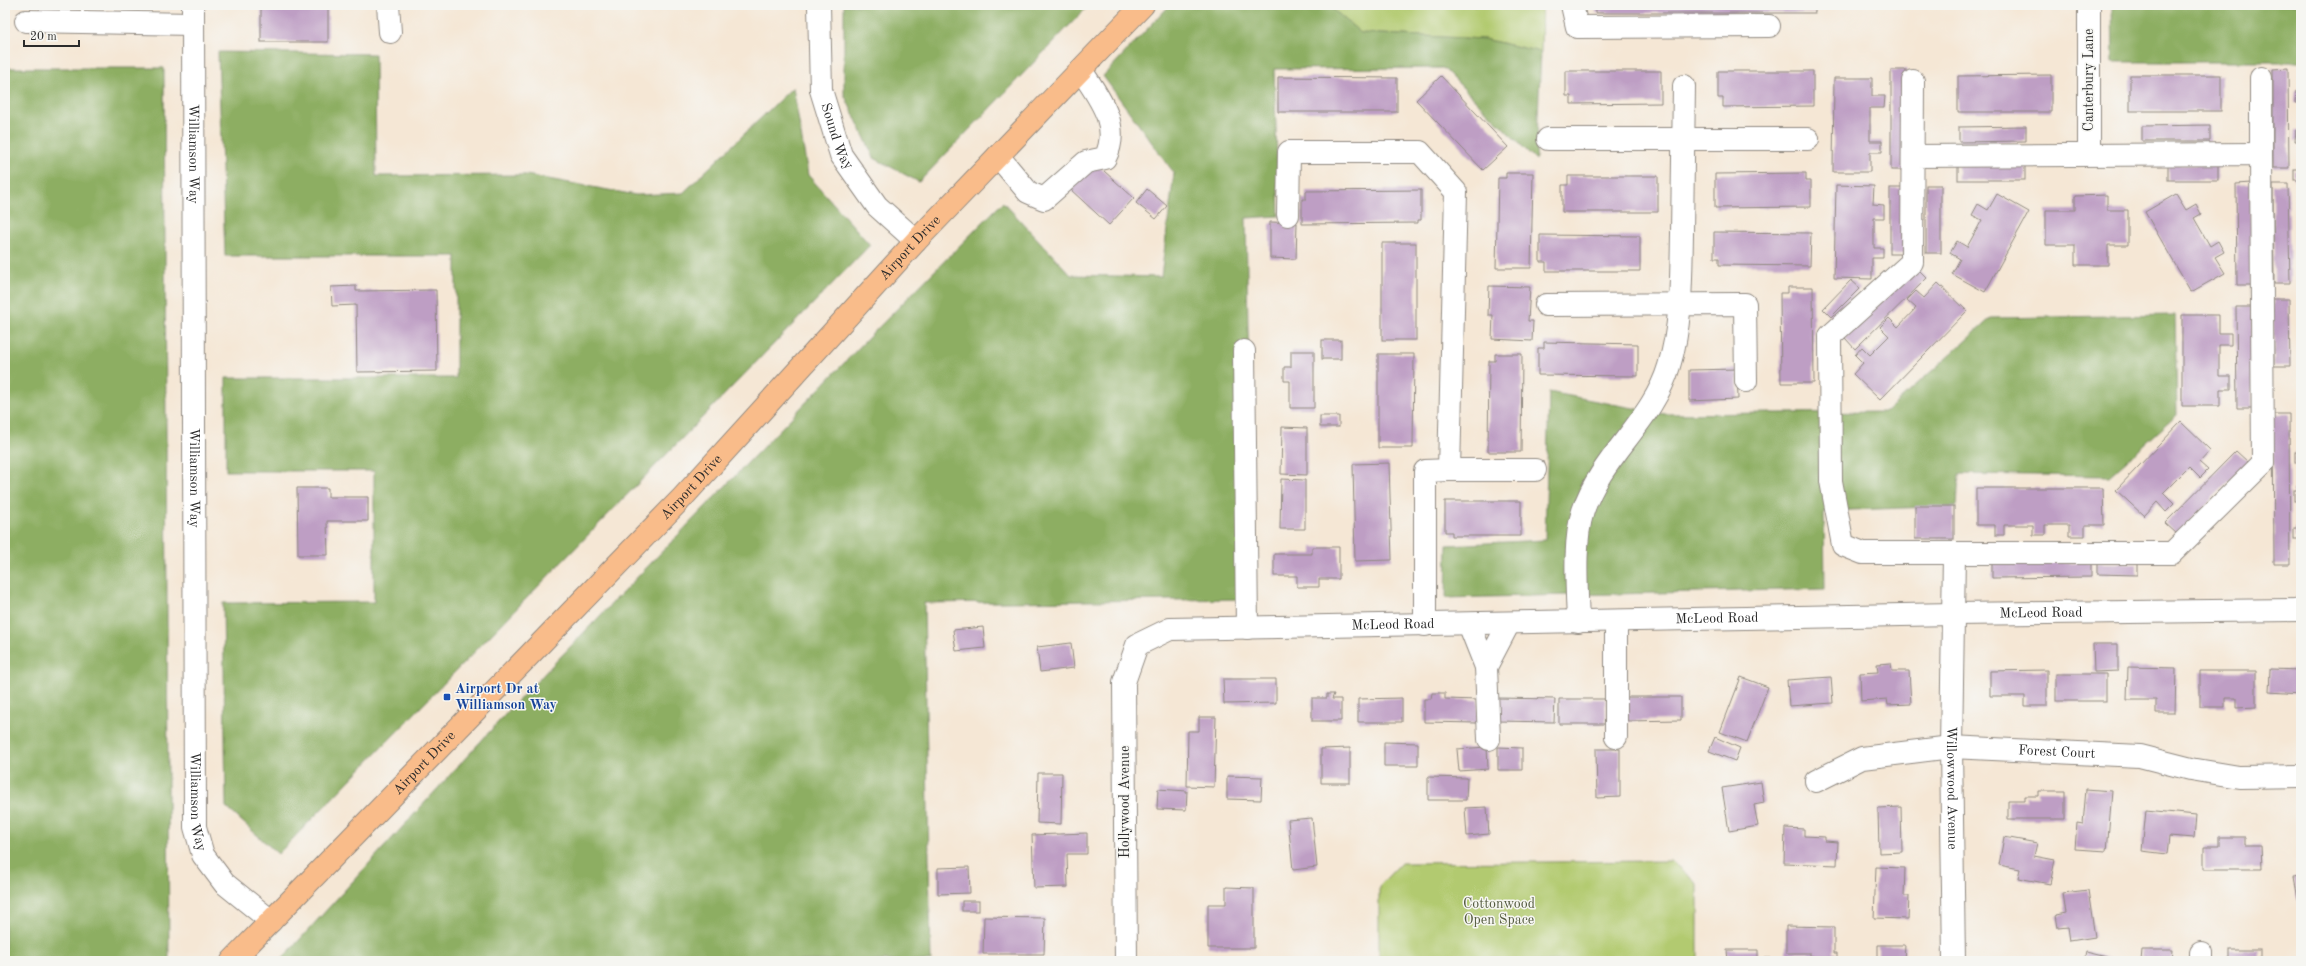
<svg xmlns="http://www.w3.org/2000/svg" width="2306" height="966" font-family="'Old Standard TT',serif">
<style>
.green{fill:#b2ca6f;stroke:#6e7a4d}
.forest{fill:#8dae62;stroke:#5c6c46}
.building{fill:#be9ec4}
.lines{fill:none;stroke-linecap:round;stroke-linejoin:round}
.minor-casing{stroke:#908980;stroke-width:24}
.major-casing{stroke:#908980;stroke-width:24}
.minor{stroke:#fff;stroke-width:22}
.major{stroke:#f9bc8a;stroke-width:22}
.transit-dot{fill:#1a4fb4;stroke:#f6f6f2;stroke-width:1.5}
.labels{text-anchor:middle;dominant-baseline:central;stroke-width:3;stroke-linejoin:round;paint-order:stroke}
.street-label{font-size:14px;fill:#2b2b2b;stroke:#f6f6f2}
.transit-label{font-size:14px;font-weight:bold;fill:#164399;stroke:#f6f6f2;text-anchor:start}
.park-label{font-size:14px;fill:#545b3f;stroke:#f6f6f2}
</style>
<rect width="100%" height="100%" fill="#f6f6f2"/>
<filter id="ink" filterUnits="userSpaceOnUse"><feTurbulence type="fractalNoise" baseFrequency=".025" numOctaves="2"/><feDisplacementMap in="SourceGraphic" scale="8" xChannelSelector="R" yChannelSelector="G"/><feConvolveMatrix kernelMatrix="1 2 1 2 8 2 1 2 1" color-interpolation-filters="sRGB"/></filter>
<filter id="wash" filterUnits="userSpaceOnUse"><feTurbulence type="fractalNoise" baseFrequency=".012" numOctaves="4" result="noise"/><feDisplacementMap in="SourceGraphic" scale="16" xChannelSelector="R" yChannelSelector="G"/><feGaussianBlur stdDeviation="0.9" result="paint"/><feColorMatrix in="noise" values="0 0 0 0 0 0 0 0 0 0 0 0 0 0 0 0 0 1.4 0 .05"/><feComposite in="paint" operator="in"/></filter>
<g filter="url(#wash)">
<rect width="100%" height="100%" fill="#f5e7d5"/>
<!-- green -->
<g class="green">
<path d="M1328,5h214l-1,47 -57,-13 -124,-6z"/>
<path d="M1671,861l27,23v77h-319v-75l22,-23z"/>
</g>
<!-- forest -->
<g class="forest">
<path d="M844,5h245l-170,177 -45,-24 -30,-64z"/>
<path d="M1170,5h158l33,28 123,6 57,13 -5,108 -93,-92 -169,1 5,147 -33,2 7,381 -329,4 7,358h-651l233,-255 360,-373 130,-131 68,73 90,2 13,-104 -71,-97z"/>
<path d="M2112,5h189v57h-188z"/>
<path d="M218,52l157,2 1,122 150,-1 110,20 47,-2 110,-106 15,88 62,70 -592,609 -52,-47 -3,-204 151,-1v-131h-148v-93h230v-122h-231z"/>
<path d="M5,68h159l5,893h-164z"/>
<path d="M2175,315l2,100 -68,61 -150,-2 -2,32 -133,5 1,78 -379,9 1,-53 98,-5 4,-148 116,22 221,-2 105,-94z"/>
</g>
<g id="blocks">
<!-- building -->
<g class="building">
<rect x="261" y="5" width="67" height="37"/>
<rect x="1596" y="5" width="219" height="8"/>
<path d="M2288,68l1,100h-16v-99z"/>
<rect x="1891" y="70" width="15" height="100"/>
<path d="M1566,71h95v32l-90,1v-8h-5z"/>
<path d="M1718,71h95v35l-90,1v-9h-5z"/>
<path d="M2051,75v37h-93v-36z"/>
<rect x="2130" y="75" width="91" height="36"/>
<path d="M1441,76l67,71 -25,23 -67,-70z"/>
<path d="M1278,77l119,1v34h-119z"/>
<path d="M1834,78h38v18h13l-1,12h-14v33h12v11h-12v20h-37z"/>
<path d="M2296,90h5v13h-6z"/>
<path d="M2210,125v16h-68v-15z"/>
<path d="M2026,126v15l-67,1v-15z"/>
<path d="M2296,130h5v11h-6z"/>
<path d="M1094,162l40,36 -25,27 -39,-36z"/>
<rect x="1958" y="165" width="67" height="15"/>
<rect x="2168" y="165" width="50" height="15"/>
<rect x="2294" y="169" width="7" height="11"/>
<path d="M1506,173h27l-2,95h-35l2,-90h8z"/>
<path d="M1806,173v8h5v26l-96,1v-34z"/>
<path d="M1568,176h90v36h-96v-27h6z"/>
<path d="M2251,183l1,102h-15l-1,-101z"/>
<path d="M2273,184h15l2,99h-16z"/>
<path d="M1836,185l38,1 -1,18 11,1v13h-10v30h9v10h-11v21l-38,-1z"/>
<rect x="1926" y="185" width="15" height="68"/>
<rect x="1890" y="188" width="15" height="66"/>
<path d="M1147,189l20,17 -11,13 -20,-16z"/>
<path d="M1421,190v30h-3v3l-116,1v-25h4v-8z"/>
<path d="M1997,194l32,18 -44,80 -33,-18 8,-15 -10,-6 7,-12 10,6 15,-27 -10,-5 6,-11 10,6z"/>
<path d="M2176,194l10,16 10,-6 5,10 -7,4 16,28 8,-5 6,11 -9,5 10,16 -34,19 -46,-80z"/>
<path d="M2107,195v15h21v35h-20v20h-33v-20h-29v-35h29v-14z"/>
<path d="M1270,222l27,1 -1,36 -26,-1z"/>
<path d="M1714,232l97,1 -1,33 -91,-1v-7h-5z"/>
<path d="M1540,235l100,1v35h-94v-9h-6z"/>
<rect x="1382" y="243" width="34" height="97"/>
<path d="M1916,267l11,11 -72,71 -10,-11z"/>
<path d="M1851,280l9,8 -29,29 -8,-8z"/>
<path d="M1938,283l29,28 -87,89 -27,-26 10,-11 -8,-8 7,-8 8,8 19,-19 -9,-9 9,-9 9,9 18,-19 -9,-8 9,-9 8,7z"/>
<path d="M356,286v5l80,-1 1,81 -80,1 -1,-67 -24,1 -1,-19z"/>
<path d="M1489,286l41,1 -2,34h5l-1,20 -40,-2 1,-24h-5z"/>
<path d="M1788,287h25l1,96h-33l-1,-90h8z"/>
<path d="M2273,299h16l1,67h-16z"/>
<path d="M2236,307h16v101h-15z"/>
<path d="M2182,315h37v18h12v12h-12v31h12v13h-11v17h-38z"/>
<rect x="1322" y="340" width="19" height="19"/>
<path d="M1544,342l94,2v32l-100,-1v-27h6z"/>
<path d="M1291,351h23v57h-24v-27h-6v-14h7z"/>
<path d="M1378,354h36l-1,94h-35z"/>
<path d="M1495,354h27l-1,98h-33l1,-91h6z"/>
<path d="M1737,369l1,30 -49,2v-31z"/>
<path d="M2273,414h16l1,150h-16z"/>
<rect x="1320" y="416" width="19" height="11"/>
<path d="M2181,422l29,28 -11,12 9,8 -8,8 -11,-11 -26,26 11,11 -8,8 -9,-10 -13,14 -28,-26z"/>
<path d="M1282,427l25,1v47l-26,-1z"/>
<path d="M2236,451l12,11 -71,72 -12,-11z"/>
<rect x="2295" y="452" width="6" height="11"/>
<path d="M1389,463l3,97 -37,1 -2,-97z"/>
<path d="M1281,479l24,1v49h-25z"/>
<path d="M297,488h31v9h40v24h-41l1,34h-30z"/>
<path d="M1976,488h127l1,37h-19v11h-16v-11h-24v10h-12v-10h-29v10h-9v-10h-19z"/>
<rect x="2294" y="490" width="7" height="11"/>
<path d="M1445,501h76v35h-69v-4h-7z"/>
<rect x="1915" y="506" width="39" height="33"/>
<rect x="2294" y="528" width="7" height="11"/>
<path d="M1312,547h27v32h-20v8h-22v-11h-23v-22h38z"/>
<path d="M2091,562v15l-99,1v-15z"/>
<path d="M2097,563h40v12l-40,-1z"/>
<path d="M983,627l2,21 -29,3 -3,-21z"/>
<path d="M1071,643l3,25 -34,4 -3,-25z"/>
<path d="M2093,644h25v27l-24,1z"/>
<path d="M1891,663l1,8h17l2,33 -23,1 -1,-6 -26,2 -1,-28 18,-1 -1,-8z"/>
<path d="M2128,667l48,1 -1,45h-19v-13h-29z"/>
<path d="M2270,669l31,1v24l-32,-2z"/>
<path d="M2047,670v36h-22v-10h-35v-25z"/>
<path d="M2200,671h56v36l-20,1v-10h-11v9h-25z"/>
<rect x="2056" y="674" width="50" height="27"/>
<path d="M1741,677l27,10 -21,55 -27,-10z"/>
<path d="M1831,677l2,26 -44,3 -2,-26z"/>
<path d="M1223,679h53v24l-52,1z"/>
<path d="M1432,693h13v6l33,1v23l-54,-1v-23h7z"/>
<path d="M1327,694h7l-2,5h9v22h-29v-23h15z"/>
<path d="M1626,697h55v23l-55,1z"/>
<path d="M1402,698v24h-44v-23z"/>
<path d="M1498,698l57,1 -1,23 -57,-1z"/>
<path d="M1559,699h46l1,25h-47z"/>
<path d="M1199,717h17l-2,70 -27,-1 1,-55h11z"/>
<path d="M1715,737l25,11 -5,13 -26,-10z"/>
<path d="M1384,742l34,1v23h-34z"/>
<path d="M1487,747l1,22 -29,2 -2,-22z"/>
<path d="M1498,747l24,1v22h-24z"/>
<path d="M1350,748v35h-29v-34z"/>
<path d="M1596,749h24v48l-23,1z"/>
<path d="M1038,773h24l-1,51 -24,-1z"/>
<path d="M1227,776l35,1 -1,23 -34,-1z"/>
<path d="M1428,777l39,1 -1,22h-38z"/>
<path d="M1761,782l3,21 -10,2 4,21 -29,5 -7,-43z"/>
<path d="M1158,789l29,2 -1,19 -29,-1z"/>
<path d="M2086,789l26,2 -5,60 -32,-2 2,-26 6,1z"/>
<path d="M2038,791h27v28h-57v-18h17v-5h13z"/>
<path d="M1487,807l2,27 -22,2 -2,-28z"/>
<path d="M1901,807l1,45 -23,1 -1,-45z"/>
<path d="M2146,810l50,5 -2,23 -25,-2 -2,18 -25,-3z"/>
<path d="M1312,818l5,49 -24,3 -5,-50z"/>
<path d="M1785,828l19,1v7l21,1v4l13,1 -1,23 -53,-2z"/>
<path d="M1087,833v21h-20l1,33 -34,1 -2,-53z"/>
<path d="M2004,837l33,6 -3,13 21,4 -5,24 -32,-6 2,-9 -21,-4z"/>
<path d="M2219,837h26v8h16l1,24h-58v-23h15z"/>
<path d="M969,867l1,26 -32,1v-26z"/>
<path d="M1876,867l29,1 -1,28h5l-1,23 -34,-1z"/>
<path d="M2301,876v27h-2l-5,-26z"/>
<path d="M1226,887l28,1v60h-46v-44h18z"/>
<path d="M2088,890l7,47 -25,4 -2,-14 -10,1 -2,-13 10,-2 -3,-20z"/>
<rect x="962" y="901" width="17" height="10"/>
<path d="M984,917l61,1 -1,36h-61z"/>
<path d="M1786,926l48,1v26h3v8h-24v-5h-3v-3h-24z"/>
<path d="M1878,945h27l-1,16h-26z"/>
<path d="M1727,950h31v8h13v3h-43z"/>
<path d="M2142,950h31l-1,11h-31z"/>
<rect x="2229" y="950" width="31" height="11"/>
<path d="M2086,952l25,6 -1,3h-26z"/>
</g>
</g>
</g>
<g filter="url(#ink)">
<use href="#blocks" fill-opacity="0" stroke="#908980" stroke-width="1"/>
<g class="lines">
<!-- minor casing -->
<g class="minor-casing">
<g id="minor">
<path id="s1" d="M193,5l2,822 8,28 21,28 47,38"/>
<path d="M388,5l2,27"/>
<path id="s2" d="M819,5l2,85 20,65 36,51 39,35"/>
<path d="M1572,5l5,22 192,-1"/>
<path d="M2089,5v149"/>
<path d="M26,21l167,3"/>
<path d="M2261,78v76"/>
<path d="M1913,81l-1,181 -82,74 1,145 12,64 20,8h309l91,-90 -2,-309 -348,2"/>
<path d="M1548,139h260"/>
<path d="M998,156l30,36 16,7 42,-37 19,-4c17,-33 -7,-61 -24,-88"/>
<path d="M1288,215l1,-63h131l36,40 -7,278 -24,1v154"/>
<path d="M1546,305l199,-1 1,77"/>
<path d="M1244,351l3,277"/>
<path d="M1449,470h86"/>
<path id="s3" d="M1954,554l-3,193 3,214"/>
<path d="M1578,622c-1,-32 -5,-81 5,-111 18,-55 70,-90 86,-145 13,-43 12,-88 13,-132 1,-50 1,-99 2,-148"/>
<path d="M1616,622v115"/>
<path d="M1469,624l17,43 23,-44"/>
<path d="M1486,667l3,72"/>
<path id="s4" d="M1816,781l46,-23 89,-11 189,9 51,13 48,8 62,-1"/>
<path id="s5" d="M1126,961l-2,-279 13,-37 33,-16 783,-15 348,-4"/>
<path d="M2201,961v-8"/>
</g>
</g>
<!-- major casing -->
<g class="major-casing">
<g id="major">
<path id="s6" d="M232,961l451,-464 233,-256 227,-236"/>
</g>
</g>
<!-- minor -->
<use href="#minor" class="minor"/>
<!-- major -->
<use href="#major" class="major"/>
</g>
</g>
<!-- markers -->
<rect class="transit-dot" x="443" y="693" width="8" height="8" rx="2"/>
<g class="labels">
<!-- street labels -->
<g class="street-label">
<text transform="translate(2089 80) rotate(-90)">Canterbury Lane</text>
<text stroke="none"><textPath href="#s2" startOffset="134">Sound Way</textPath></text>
<text stroke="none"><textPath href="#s1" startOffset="149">Williamson Way</textPath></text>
<text stroke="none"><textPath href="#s6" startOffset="984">Airport Drive</textPath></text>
<text stroke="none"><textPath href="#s1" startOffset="473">Williamson Way</textPath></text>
<text stroke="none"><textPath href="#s6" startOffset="660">Airport Drive</textPath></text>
<text stroke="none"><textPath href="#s5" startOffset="1226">McLeod Road</textPath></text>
<text stroke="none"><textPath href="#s5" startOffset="902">McLeod Road</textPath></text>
<text stroke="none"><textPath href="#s5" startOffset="578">McLeod Road</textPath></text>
<text stroke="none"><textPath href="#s4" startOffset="247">Forest Court</textPath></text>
<text stroke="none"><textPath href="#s6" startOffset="276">Airport Drive</textPath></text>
<text stroke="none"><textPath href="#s3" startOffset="234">Willowwood Avenue</textPath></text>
<text stroke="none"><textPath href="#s1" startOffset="797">Williamson Way</textPath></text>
<text transform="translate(1125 802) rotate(-90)">Hollywood Avenue</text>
</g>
<!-- transit labels -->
<g class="transit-label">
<text x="455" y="689">Airport Dr at<tspan x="455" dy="16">Williamson Way</tspan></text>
</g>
<!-- park labels -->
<g class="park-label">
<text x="1499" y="904">Cottonwood<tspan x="1499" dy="16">Open Space</tspan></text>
</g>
</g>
<!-- margin -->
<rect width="2306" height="966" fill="none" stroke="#f6f6f2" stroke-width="20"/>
<!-- scale -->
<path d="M24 40v6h55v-6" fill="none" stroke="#2b2b2b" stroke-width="2"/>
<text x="30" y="40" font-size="12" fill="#2b2b2b" stroke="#f6f6f2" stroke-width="3" paint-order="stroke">20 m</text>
</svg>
